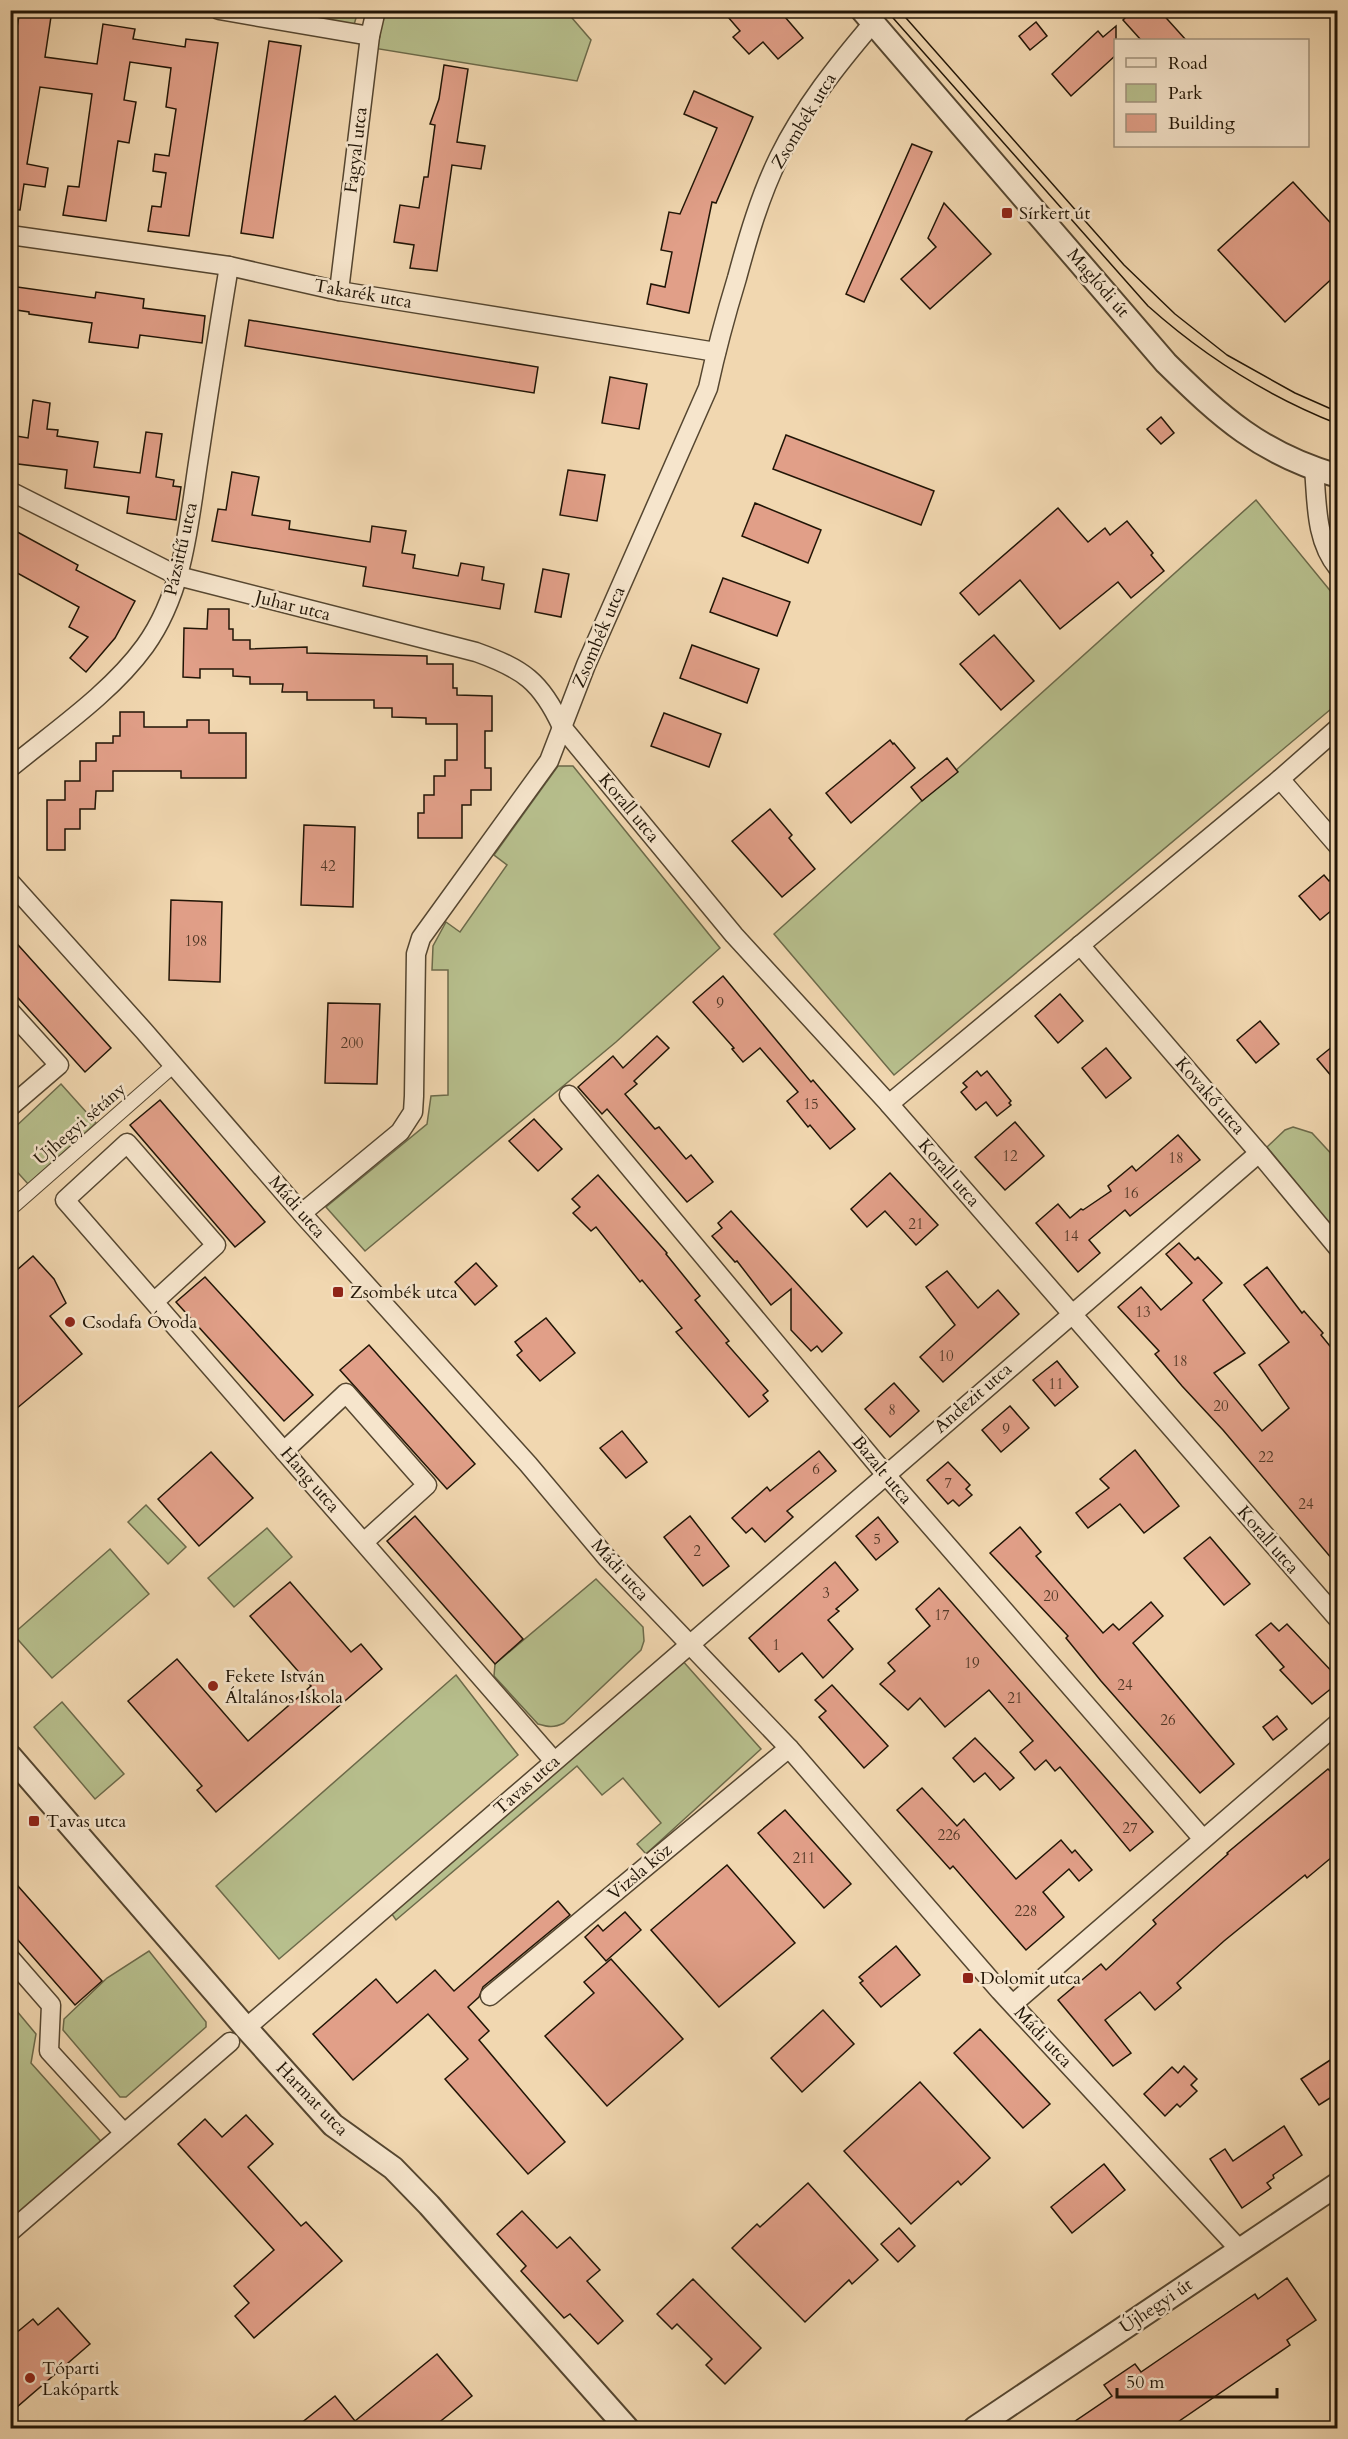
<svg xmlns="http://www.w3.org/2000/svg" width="1348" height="2439" font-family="Cardo,serif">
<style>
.green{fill:#b7bf8d;stroke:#6c6a4a;stroke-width:1.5}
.building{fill:#e19f88;stroke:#211506;stroke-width:1.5}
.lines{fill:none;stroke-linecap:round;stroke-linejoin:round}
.pedestrian-casing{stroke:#554630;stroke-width:16}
.minor-casing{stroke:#554630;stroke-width:21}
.tertiary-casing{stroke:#554630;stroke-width:26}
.pedestrian{stroke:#f6e5cc;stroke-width:14}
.minor{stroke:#f6e5cc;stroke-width:18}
.tertiary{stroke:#f6e5cc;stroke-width:22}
.tram{stroke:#211506;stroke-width:1.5}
.poi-dot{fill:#8f2418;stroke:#f6e5cc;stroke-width:2}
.labels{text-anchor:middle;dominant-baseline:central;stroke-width:5;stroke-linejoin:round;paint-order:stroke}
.number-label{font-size:15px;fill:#513826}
.street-label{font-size:18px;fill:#211506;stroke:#f6e5cc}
.poi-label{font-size:18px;fill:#211506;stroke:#f6e5cc;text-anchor:start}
</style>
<rect width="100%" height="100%" fill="#f1d7b0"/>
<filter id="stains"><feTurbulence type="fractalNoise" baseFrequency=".00333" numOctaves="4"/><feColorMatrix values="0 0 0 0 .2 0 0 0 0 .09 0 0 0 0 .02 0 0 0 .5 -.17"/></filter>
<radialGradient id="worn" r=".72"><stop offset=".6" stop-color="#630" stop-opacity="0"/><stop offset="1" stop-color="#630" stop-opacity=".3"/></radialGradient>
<!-- green -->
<g class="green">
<path d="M382,10l184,1 25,29 -14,41 -204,-33z"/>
<path d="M279,11h79l-4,14z"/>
<path d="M1256,500l81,99v105l-443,371 -120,-141z"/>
<path d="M558,766h15l147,182 -104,94 -251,209 -39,-44 101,-83 4,-28 17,-1v-125h-16l1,-24 13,-24 14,10 47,-67 -13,-10z"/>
<path d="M61,1084l35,39 -68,61 -17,-19v-34z"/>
<path d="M1293,1127l19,6 25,27v73l-70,-86 18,-17z"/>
<path d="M146,1505l40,42 -18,17 -40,-42z"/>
<path d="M267,1528l25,29 -58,50 -26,-29z"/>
<path d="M110,1549l39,45 -97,84 -39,-44z"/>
<path d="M596,1579l47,48 1,14 -3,9 -77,73c-10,5 -16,4 -26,1l-44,-48 1,-12z"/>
<path d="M681,1659l80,90 -115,105 -9,-10 24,-21 -38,-45 -21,17 -25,-29 -181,154 -7,-10z"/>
<path d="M456,1675l62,80 -239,204 -63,-73z"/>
<path d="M62,1702l62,72 -29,25 -61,-72z"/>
<path d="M149,1951l57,71v5l-80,70h-6l-57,-67 1,-11 43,-41z"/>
<path d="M11,2004l25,30 -5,29 75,84 -82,73 -13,-16z"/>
</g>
<!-- building -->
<g class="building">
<path d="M20,10h32l-7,47 52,7 6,-40 32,5 -2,10 52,8 1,-8 32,4 -29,193 -41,-5 4,-25 9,1 5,-34 -13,-2 2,-17 14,2 7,-47 -10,-2 5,-39 -41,-6 -6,38 12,2 -7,41 -11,-2 -12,80 -43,-6 5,-29 11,1 13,-93 -52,-7 -13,77 21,4 -3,19 -21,-3 -4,26 -10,-1v-141z"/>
<path d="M722,10h57l24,28 -25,21 -15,-17 -14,12 -16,-17 7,-6z"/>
<path d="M1133,10h26l27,30h-45l-18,-20z"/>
<path d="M1036,22l11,14 -17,14 -11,-14z"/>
<path d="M1116,26v29l-45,41 -19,-22 46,-43 5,6z"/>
<path d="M269,41l32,5 -28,192 -32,-5z"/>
<path d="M444,65l24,4 -11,73 28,4 -4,23 -29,-4 -15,106 -27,-3 4,-23 -20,-3 6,-37 19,3 5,-31h4l7,-52 -5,-1 9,-25z"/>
<path d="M694,91l59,26 -37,86 -4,-1 -23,111 -42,-9 4,-20 14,3 7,-35 -11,-2 8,-38 11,2 37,-86 -33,-14z"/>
<path d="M912,144l20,8 -68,150 -18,-8z"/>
<path d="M1293,182l45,49v42l-53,49 -67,-72z"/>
<path d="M944,203l47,51 -61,55 -29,-30 35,-32 -8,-9z"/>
<path d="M10,286l85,12 1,-6 48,7 -1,9 62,8 -3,27 -62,-8 -2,13 -49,-6 3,-19 -63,-9v-2l-19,-3z"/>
<path d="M249,320l289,47 -4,26 -289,-47z"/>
<path d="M610,377l37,7 -8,45 -37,-6z"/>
<path d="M33,400l17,3 -3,26 11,1 -1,6 41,6 -4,25 46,6 6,-41 16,2 -6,43 18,3 -1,6 8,1 -5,33 -49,-7 2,-16 -64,-9 2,-18 -57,-7v-28l18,3z"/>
<path d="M1161,417l13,16 -13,11 -14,-15z"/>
<path d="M786,435l148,56 -13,34 -148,-56z"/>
<path d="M568,470l37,5 -8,46 -37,-6z"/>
<path d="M232,472l27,5 -7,38 38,6 -1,8 81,13 2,-16 34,5 -4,22 13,2 -2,13 45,8 3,-13 23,4 -2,13 22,4 -4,25 -137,-23 3,-19 -154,-26 6,-32 8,1z"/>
<path d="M755,503l66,27 -13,33 -66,-27z"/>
<path d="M1058,508l30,34 17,-14 5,7 17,-14 26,32 -2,2 13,16 -33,27 -13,-16 -58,47 -40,-49 -41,35 -19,-22z"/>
<path d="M10,528l68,37 -2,5 59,31 -20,37 -29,34 -16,-14 18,-21 -19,-10 10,-20 -69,-38z"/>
<path d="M543,569l26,5 -8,43 -26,-5z"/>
<path d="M723,578l67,24 -13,34 -67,-24z"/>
<path d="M208,609h21v20h4v11h17v9l57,-2v6l120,3v8h26v24h4v7l35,1v35h-7v37h6v22h-20v15h-9v33h-44v-25h6v-18h10v-19h11v-16h12v-36h-31v-6l-34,-1v-9h-18v-8h-67v-8h-25l1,-8h-33v-7l-17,-1v-7h-33v9l-17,-1 1,-49 23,1z"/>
<path d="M994,635l40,46 -33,29 -41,-46z"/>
<path d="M692,645l67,24 -12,34 -67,-25z"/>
<path d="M120,712h24v15h43v-7h22v13h37v45h-65v-7h-68v20h-17l-1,18h-15v20h-15v21h-18v-50h18v-19h15v-20h16v-18h17v-7h7z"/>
<path d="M664,713l57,21 -12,33 -58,-21z"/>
<path d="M890,740l3,4 1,-1 21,25 -64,55 -25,-30z"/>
<path d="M947,758l11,14 -36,29 -11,-14z"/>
<path d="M770,809l22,26 -3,3 26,31 -33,28 -50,-56z"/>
<path d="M304,825l51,2 -2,80 -52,-2z"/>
<path d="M1338,874v31l-18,15 -21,-24 25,-21 5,6z"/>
<path d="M171,900l51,2 -2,80 -51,-2z"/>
<path d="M10,936l101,112 -26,24 -75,-83z"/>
<path d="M723,976l88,106 2,-2 42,49 -25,20 -20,-24 -2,2 -21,-26 11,-9 -38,-44 -17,14 -11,-13 2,-1 -41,-46z"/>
<path d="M1060,994l23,27 -25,22 -23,-27z"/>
<path d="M328,1003l52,1 -3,80 -52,-1z"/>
<path d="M1260,1021l19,23 -23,19 -19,-23z"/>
<path d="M657,1036l12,12 -35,33 3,3 -12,10 30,35 4,-2 27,32 5,-4 22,27 -26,20 -80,-93 -5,5 -24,-27 35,-31 10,12z"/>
<path d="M1338,1042v42l-21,-25z"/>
<path d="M1106,1048l25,30 -25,20 -24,-30z"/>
<path d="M977,1071l4,5 6,-5 24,30 -2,2 2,2 -14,11 -11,-14 -10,8 -15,-18 6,-5 -4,-4z"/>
<path d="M160,1100l105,122 -30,25 -105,-122z"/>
<path d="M534,1119l28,30 -24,22 -29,-30z"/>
<path d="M1015,1122l29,34 -39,34 -30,-33z"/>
<path d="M1178,1135l22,25 -70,56 -5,-6 -36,30 11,13 -22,19 -42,-49 22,-19 12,14 11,-9 2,1 28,-19 -3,-5 24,-20 4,5z"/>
<path d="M890,1173l48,52 -22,20 -31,-34 -18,16 -16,-18z"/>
<path d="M598,1175l69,78 -1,1 34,42 -5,4 34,41 -3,2 42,48 -5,4 5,6 -19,16 -73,-85 6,-4 -40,-48 -2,2 -44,-55 -5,4 -18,-18 7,-6 -8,-8z"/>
<path d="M731,1211l111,122 -20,19 -5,-6 -6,5 -20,-21v-41l-20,16 -34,-44 -2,1 -23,-26 10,-8 -4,-5z"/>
<path d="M1179,1243l16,17 3,-3 24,26 -19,17 42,53 -31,20 48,58 27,-23 -30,-43 30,-23 -45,-57 23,-18 35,46 2,-2 19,22 -2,2 17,21v210l-115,-136 -41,-44 -27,-32 4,-3 -41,-44 23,-20 20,23 31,-27 -26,-29z"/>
<path d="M33,1256l21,23 12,24 -16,13 32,38 -72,60v-138z"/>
<path d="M476,1263l21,23 -22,19 -20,-23z"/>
<path d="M947,1271l31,37 20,-18 21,24 -76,68 -23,-25 35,-32 -29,-38z"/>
<path d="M205,1277l108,118 -29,26 -108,-119z"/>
<path d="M546,1318l29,35 -35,28 -23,-26 5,-4 -7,-9z"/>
<path d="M369,1345l106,119 -28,25 -107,-119z"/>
<path d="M1057,1361l21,26 -23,19 -22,-26z"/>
<path d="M894,1383l25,28 -29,26 -25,-28z"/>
<path d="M1010,1406l19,22 -28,24 -19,-22z"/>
<path d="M622,1431l25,31 -21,16 -26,-30z"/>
<path d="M1135,1450l44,56 -35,27 -24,-29 -32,24 -12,-15 33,-25 -9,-9z"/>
<path d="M819,1451l17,20 -49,40 6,6 -28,25 -13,-14 -6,5 -14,-15 35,-31 3,4z"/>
<path d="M211,1452l42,46 -54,48 -41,-47z"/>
<path d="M948,1462l22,23 -4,4 6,6 -13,11 -6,-6 -5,4 -21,-24z"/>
<path d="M415,1516l108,123 -28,25 -108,-123z"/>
<path d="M690,1516l39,50 -26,20 -39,-49z"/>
<path d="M878,1517l20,25 -22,18 -20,-24z"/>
<path d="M1020,1527l21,25 -5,4 67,77 10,-9 6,6 32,-28 12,14 -30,27 101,121 -34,29 -99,-112 -35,-43 2,-2 -78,-83z"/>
<path d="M1210,1537l40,47 -26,21 -40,-47z"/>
<path d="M835,1562l23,28 -22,19 3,2 -11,9 25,29 -30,29 -21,-25 -23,19 -30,-34z"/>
<path d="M290,1582l61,70 10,-8 21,25 -166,143 -19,-22 5,-4 -74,-85 49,-42 71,82 63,-55 -61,-70z"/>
<path d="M939,1588l214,244 -23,19 -70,-84 -5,4 -9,-11 -11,10 -15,-18 13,-11 -44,-51 -44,37 -25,-29 -12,12 -28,-26 15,-13 -7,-8 42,-37 -14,-17z"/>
<path d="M1271,1623l8,8 8,-7 51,54v5l-26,21 -32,-34 4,-3 -28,-32z"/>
<path d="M832,1685l56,61 -24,22 -45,-51 7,-6 -11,-11z"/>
<path d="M1277,1716l10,13 -14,11 -10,-13z"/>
<path d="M975,1738l39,40 -14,12 -15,-17 -11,9 -21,-24z"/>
<path d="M1328,1769l10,10v73l-31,26 -2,-3 -81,66 -47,42 4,5 -26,22 -15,-18 -35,28 26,33 -18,13 -55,-66 43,-36 5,6 50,-46 -3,-4 75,-66 -1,-1z"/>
<path d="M922,1788l35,38 7,-7 52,60 45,-39 11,13 3,-3 17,20 -13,11 -10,-12 -26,23 21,25 -38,33 -73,-84 -3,3 -53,-59z"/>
<path d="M785,1810l66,74 -27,24 -66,-75z"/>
<path d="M727,1865l68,78 -76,64 -68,-77z"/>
<path d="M10,1877l92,104 -27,24 -65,-74z"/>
<path d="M558,1901l12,14 -87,72 -4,10 -11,10 21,24 -10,9 86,102 -37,32 -83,-95 23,-20 -40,-45 -75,66 -40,-46 63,-55 21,24 38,-33 19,21z"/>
<path d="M625,1912l16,18 -35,31 -21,-24 13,-12 5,6z"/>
<path d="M896,1946l24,29 -39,32 -21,-24 3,-2 -4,-4z"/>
<path d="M611,1959l72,80 -76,67 -62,-70 49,-43 -10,-11z"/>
<path d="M823,2010l31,34 -52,48 -31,-34z"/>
<path d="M980,2029l70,75 -27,24 -69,-75z"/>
<path d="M1338,2055v38l-19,12 -18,-26z"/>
<path d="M1184,2066l13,13 -6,6 6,6 -17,16 -3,-3 -12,12 -21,-22 28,-27 6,6z"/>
<path d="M920,2082l70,76 -29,27 -3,-4 -47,43 -67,-73z"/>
<path d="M246,2115l27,29 -25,23 53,59 5,-4 36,39 -88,77 -19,-22 14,-13 -15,-17 40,-36 -96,-106 27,-25 17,18z"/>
<path d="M1284,2126l18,29 -29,20 1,3 -7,5 4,5 -29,20 -32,-49 15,-10 8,12z"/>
<path d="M1104,2164l21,26 -53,43 -21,-26z"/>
<path d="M808,2183l70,77 -26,24 -3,-4 -44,42 -73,-74 25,-24 3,3z"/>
<path d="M522,2211l35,37 13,-11 30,33 -13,11 36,40 -25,23 -28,-30 -6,4 -43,-47 5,-5 -29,-32z"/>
<path d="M899,2228l16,18 -17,16 -17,-18z"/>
<path d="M1287,2278l29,42 -29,20 3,5 -121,83h-104l47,-32 -8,-11 31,-21 6,8 114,-78 3,5z"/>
<path d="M693,2279l68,69 -36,36 -19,-19 6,-6 -35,-35 -5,5 -15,-15z"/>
<path d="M58,2308l32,36 -80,69v-75l23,-19 5,6z"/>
<path d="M437,2354l35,42 -40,32h-137l40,-32 20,25z"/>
</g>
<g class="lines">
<!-- pedestrian casing -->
<g class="pedestrian-casing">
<path id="pedestrian" d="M10,1209l164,-144"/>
</g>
<!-- minor casing -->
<g class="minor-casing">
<g id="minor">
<path d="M219,10l151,26"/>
<path d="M10,235l219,31 110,25 377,61"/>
<path d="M339,291l31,-255 6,-26"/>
<path d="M1314,468c3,34 1,72 24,100"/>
<path d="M10,491l168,85 298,76c47,17 65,29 86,75l172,208 155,169 449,515"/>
<path d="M10,768c45,-37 101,-75 135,-122 41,-57 44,-129 55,-196 9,-61 19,-123 29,-184"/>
<path d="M1280,779l58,67"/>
<path d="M10,882l134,149 161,186 223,247 79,94 182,190 211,243 239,258"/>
<path d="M1080,945l179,208 79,95"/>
<path d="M10,1011l49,54 -49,42"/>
<path d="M569,1095l317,380 317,364"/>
<path d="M889,1104l391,-325 58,-51"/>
<path d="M302,1213l98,-81 13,-20 1,-16 2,-142 5,-16 128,-177 37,-96 122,-277c8,-37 18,-74 29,-110 11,-41 23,-82 42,-121 24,-49 59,-93 94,-134"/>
<path d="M154,1302l62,-57 -89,-102 -62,57 489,561"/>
<path d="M284,1451l62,-58 81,92 -63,57"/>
<path d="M10,1958l41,47 -2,46 75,82"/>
<path d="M490,1996l299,-248"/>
<path d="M1013,2004l325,-281"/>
<path d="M246,2028l1013,-875"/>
<path d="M10,2232l220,-190"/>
</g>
</g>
<!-- tertiary casing -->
<g class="tertiary-casing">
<g id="tertiary">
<path d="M862,10l304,353c55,54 95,91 172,113"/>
<path d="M10,1756l236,272 87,97 60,43 36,37 198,223"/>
<path d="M975,2428l363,-244"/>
</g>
</g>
<!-- pedestrian -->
<use href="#pedestrian" class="pedestrian"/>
<!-- minor -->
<use href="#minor" class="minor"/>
<!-- tertiary -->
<use href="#tertiary" class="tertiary"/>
<!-- tram -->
<g class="tram">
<path d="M886,10l262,296c56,50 119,90 190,118"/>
<path d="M899,10l225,255 51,49 52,41 68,38 43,19"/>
</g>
</g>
<!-- markers -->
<g class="poi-dot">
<rect x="1001" y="207" width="12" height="12" rx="3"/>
<rect x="332" y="1286" width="12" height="12" rx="3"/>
<circle cx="70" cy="1322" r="6"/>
<circle cx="213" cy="1686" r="6"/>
<rect x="28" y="1815" width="12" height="12" rx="3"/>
<rect x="962" y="1972" width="12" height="12" rx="3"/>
<circle cx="30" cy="2378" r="6"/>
</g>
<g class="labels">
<!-- number labels -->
<g class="number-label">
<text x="328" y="866">42</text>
<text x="196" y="941">198</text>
<text x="720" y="1003">9</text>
<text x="352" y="1043">200</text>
<text x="811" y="1104">15</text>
<text x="1010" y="1156">12</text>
<text x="1176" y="1158">18</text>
<text x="1131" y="1193">16</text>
<text x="916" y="1224">21</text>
<text x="1071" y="1236">14</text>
<text x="1143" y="1312">13</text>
<text x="946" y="1356">10</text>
<text x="1180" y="1361">18</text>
<text x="1056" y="1384">11</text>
<text x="1221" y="1406">20</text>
<text x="892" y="1410">8</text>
<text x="1006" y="1429">9</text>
<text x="1266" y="1457">22</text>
<text x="816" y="1469">6</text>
<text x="948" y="1483">7</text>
<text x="1306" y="1504">24</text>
<text x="877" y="1539">5</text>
<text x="697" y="1551">2</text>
<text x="826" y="1593">3</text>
<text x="1051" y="1596">20</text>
<text x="942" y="1615">17</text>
<text x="776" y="1645">1</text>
<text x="972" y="1663">19</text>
<text x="1125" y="1685">24</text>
<text x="1015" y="1698">21</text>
<text x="1168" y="1720">26</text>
<text x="1130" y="1828">27</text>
<text x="949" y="1835">226</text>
<text x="804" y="1858">211</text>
<text x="1026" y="1911">228</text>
</g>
<!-- street labels -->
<g class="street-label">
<text transform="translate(804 121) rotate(-59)">Zsombék utca</text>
<text transform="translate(356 150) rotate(-83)">Fagyal utca</text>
<text transform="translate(1098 283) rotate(49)">Maglódi út</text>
<text transform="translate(363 294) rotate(10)">Takarék utca</text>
<text transform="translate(181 549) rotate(-77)">Pázsitfű utca</text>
<text transform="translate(293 606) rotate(14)">Juhar utca</text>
<text transform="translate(599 637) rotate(-67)">Zsombék utca</text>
<text transform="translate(629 808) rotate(50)">Korall utca</text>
<text transform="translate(1210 1096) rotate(49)">Kovakő utca</text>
<text transform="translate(80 1124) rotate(-41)">Újhegyi sétány</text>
<text transform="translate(949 1173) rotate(49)">Korall utca</text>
<text transform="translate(297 1207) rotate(49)">Mádi utca</text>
<text transform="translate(973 1398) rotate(-41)">Andezit utca</text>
<text transform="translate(882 1470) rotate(50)">Bazalt utca</text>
<text transform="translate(310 1480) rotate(49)">Hang utca</text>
<text transform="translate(1268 1540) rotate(49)">Korall utca</text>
<text transform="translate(620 1570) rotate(48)">Mádi utca</text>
<text transform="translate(527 1785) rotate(-41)">Tavas utca</text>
<text transform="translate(640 1872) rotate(-40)">Vizsla köz</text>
<text transform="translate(1043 2037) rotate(47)">Mádi utca</text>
<text transform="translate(312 2099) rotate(46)">Harmat utca</text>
<text transform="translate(1156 2306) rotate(-34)">Újhegyi út</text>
</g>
<!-- poi labels -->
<g class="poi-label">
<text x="1019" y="213">Sírkert út</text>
<text x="350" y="1292">Zsombék utca</text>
<text x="82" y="1322">Csodafa Óvoda</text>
<text x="225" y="1676">Fekete István<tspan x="225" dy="21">Általános Iskola</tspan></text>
<text x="46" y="1821">Tavas utca</text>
<text x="980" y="1978">Dolomit utca</text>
<text x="42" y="2368">Tóparti<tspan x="42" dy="21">Lakópartk</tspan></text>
</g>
</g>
<!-- margin -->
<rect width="1348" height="2439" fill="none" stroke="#f1d7b0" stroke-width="36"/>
<rect x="12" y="12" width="1324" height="2415" fill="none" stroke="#211506" stroke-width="3"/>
<rect x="18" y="18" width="1312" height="2403" fill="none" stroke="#211506" stroke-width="1.5"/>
<!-- legend -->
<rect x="1114" y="39" width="195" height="108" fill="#f6e5cc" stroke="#a1927d" stroke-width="1.5"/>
<rect x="1126" y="58" width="30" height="9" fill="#f6e5cc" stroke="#a1927d" stroke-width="1.5"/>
<text x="1168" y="69" font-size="18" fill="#211506">Road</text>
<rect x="1126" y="84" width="30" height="18" fill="#b7bf8d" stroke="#a1927d" stroke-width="1.5"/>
<text x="1168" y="99" font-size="18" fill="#211506">Park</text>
<rect x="1126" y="114" width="30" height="18" fill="#e19f88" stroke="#a1927d" stroke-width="1.5"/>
<text x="1168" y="129" font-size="18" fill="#211506">Building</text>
<!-- scale -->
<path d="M1117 2388v9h160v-9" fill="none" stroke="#211506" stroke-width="3"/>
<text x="1126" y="2388" font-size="18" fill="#211506" stroke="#f6e5cc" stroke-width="4.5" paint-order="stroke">50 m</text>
<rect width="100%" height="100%" filter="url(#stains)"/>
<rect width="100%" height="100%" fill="url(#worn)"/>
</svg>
